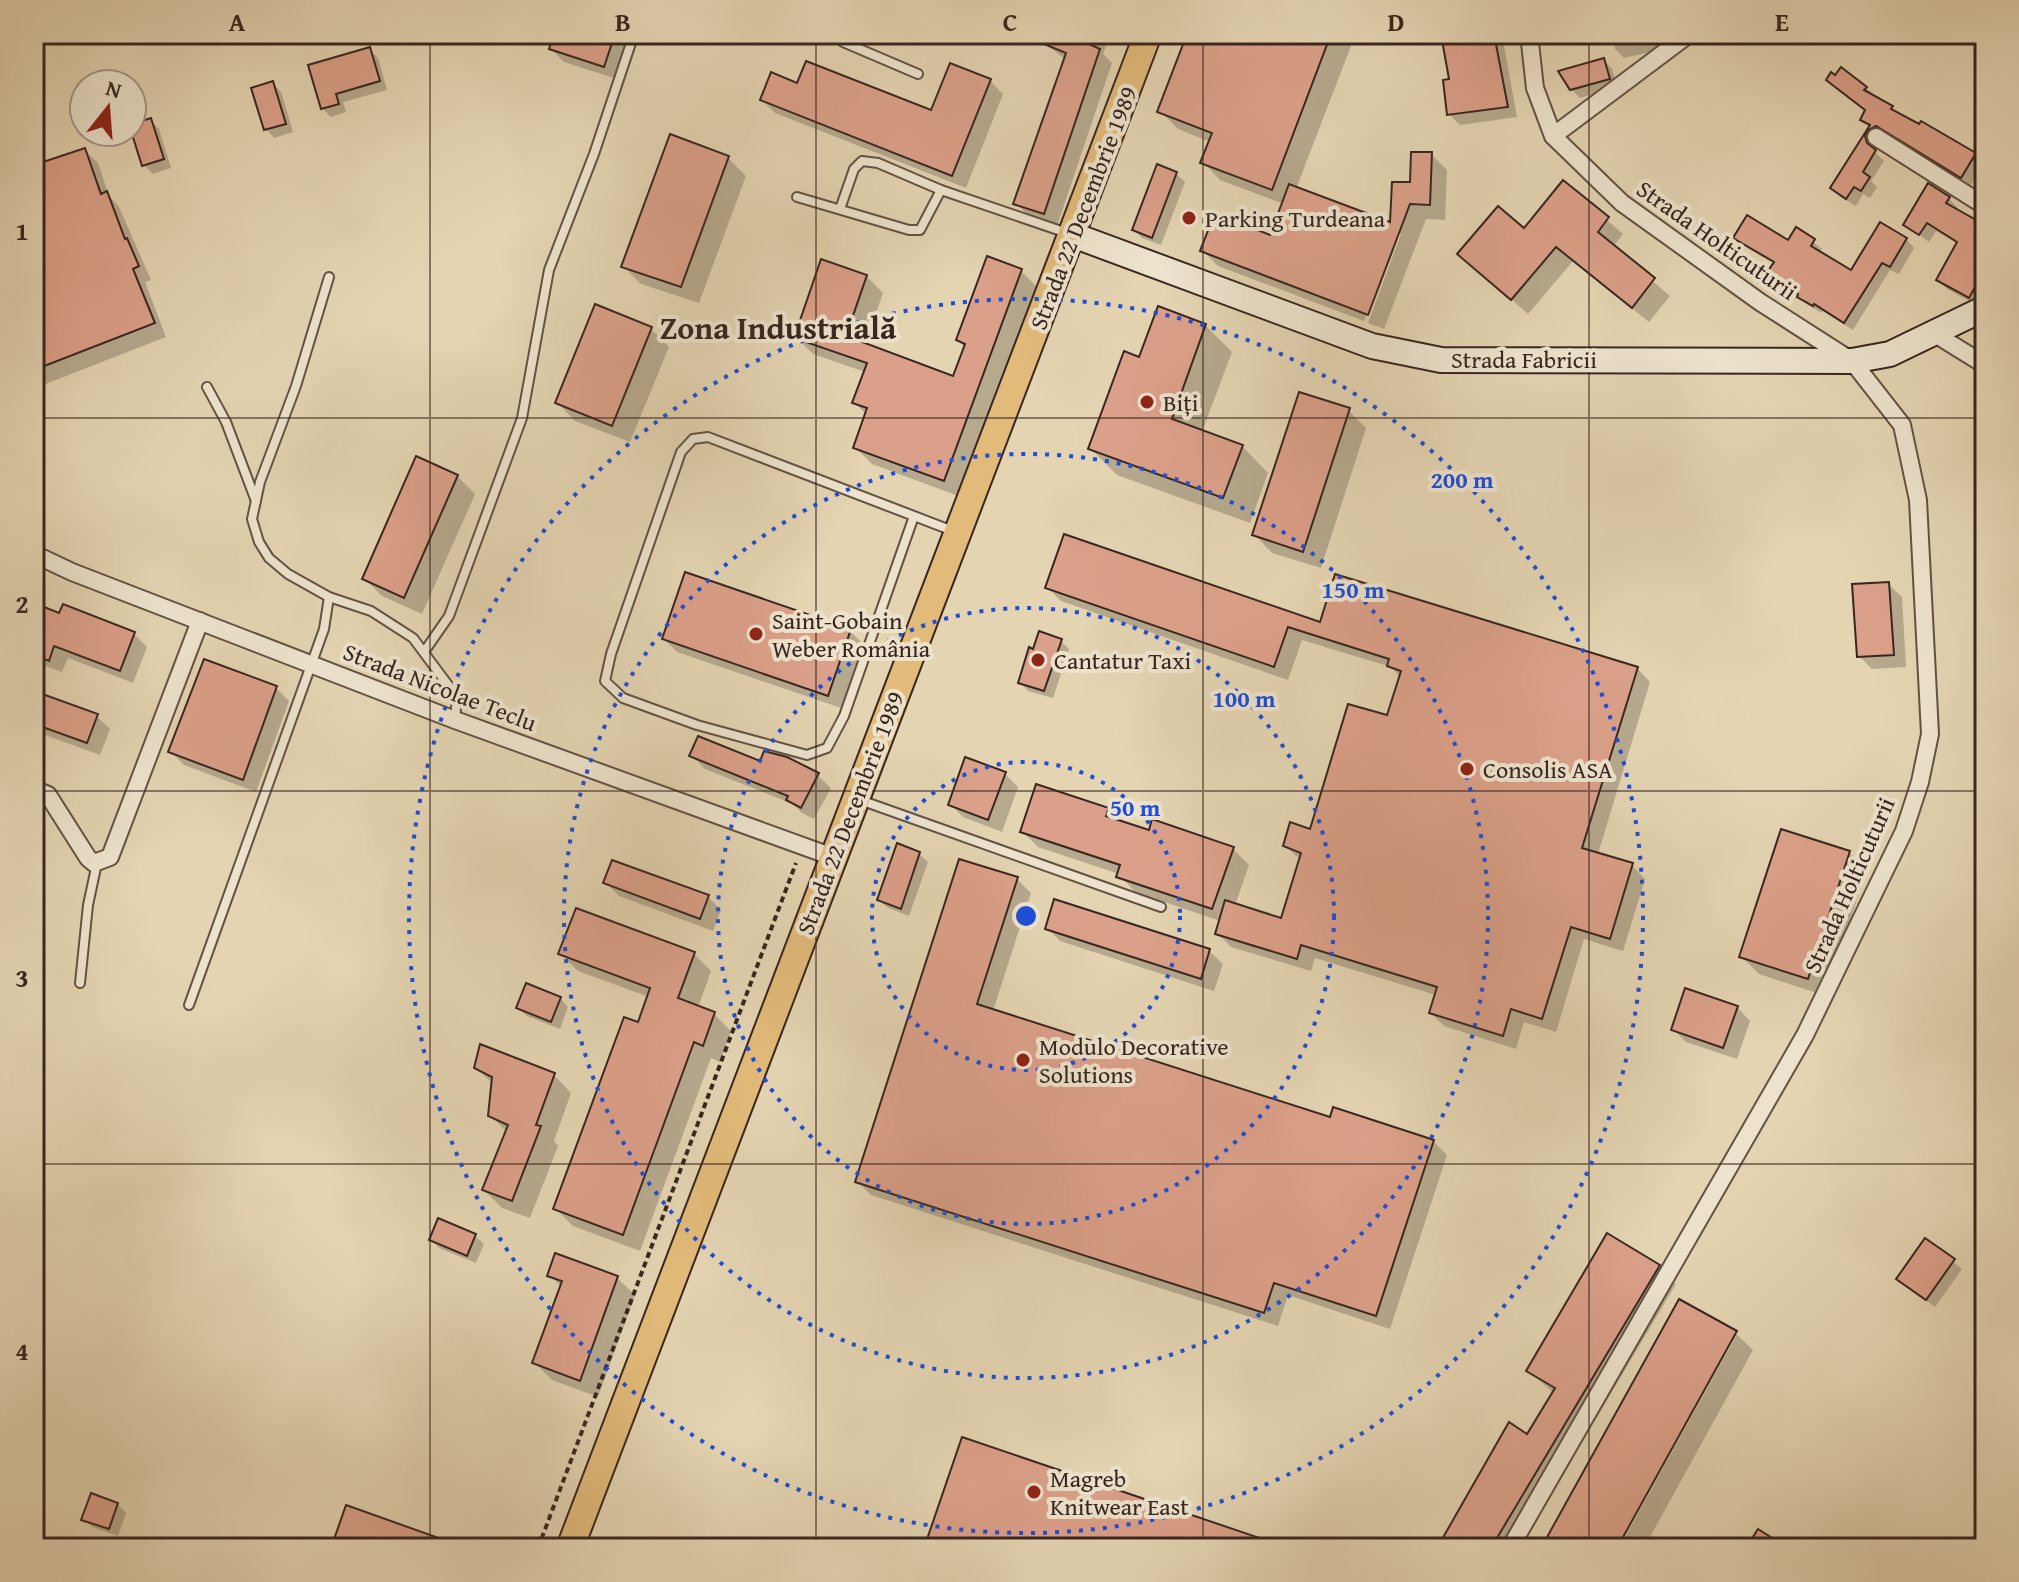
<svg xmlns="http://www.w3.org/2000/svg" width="2019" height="1582" font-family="'Gentium Book Plus',serif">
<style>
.shadow{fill:#0003}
.building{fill:#dba089;stroke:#382620;stroke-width:2}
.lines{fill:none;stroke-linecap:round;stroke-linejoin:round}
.lane-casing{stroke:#635244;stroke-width:12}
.street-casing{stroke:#635244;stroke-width:20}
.secondary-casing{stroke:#382620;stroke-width:28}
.primary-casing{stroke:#382620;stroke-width:30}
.path{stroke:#382620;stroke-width:4;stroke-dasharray:6 4;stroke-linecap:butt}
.lane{stroke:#ede3cd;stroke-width:8}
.street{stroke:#ede3cd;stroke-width:16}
.secondary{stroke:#ede3cd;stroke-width:24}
.primary{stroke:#e2ba79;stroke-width:26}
.grid{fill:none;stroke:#382620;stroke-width:2;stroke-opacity:0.55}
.ring{fill:none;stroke:#1d4ed8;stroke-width:4;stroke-dasharray:4 8}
.poi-dot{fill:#8f2418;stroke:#ede3cd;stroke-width:3}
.labels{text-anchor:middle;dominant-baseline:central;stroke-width:8;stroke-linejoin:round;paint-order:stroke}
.street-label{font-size:24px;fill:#382620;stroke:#ede3cd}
.poi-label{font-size:24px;fill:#382620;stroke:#ede3cd;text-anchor:start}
.district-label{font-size:32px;font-weight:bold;fill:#382620;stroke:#ede3cd}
.centre{fill:#1d4ed8;stroke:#ede3cd;stroke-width:4}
.ring-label{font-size:24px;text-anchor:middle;font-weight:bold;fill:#1d4ed8;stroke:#ede3cd;stroke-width:8;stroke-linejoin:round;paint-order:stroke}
.neatline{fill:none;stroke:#382620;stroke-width:3}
.grid-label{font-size:26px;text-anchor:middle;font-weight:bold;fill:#382620}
</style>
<rect width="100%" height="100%" fill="#e4d4b2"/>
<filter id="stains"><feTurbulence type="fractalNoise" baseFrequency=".0025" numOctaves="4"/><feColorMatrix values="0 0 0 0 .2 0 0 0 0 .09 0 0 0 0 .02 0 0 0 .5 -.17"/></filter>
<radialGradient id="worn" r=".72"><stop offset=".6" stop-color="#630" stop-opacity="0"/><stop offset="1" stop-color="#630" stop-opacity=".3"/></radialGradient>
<!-- shadow -->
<g class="shadow">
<path d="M556,34h76l-15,45 -53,-17 -13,-13z"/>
<path d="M1051,34h60l-8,20 9,9 -55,163 -28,-10 -13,-13 50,-143 -19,-15z"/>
<path d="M1189,34h150l12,12 -55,143 96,36 20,-41 19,-30 16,16 -2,50 -19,-1 -42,110 -16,-6 33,-89h-4l-33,87 -146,-55 -16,-16 69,-13 13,-33 -64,-24 -17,-18 7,-20 -32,-13 -18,-18z"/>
<path d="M1448,34h54l15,83 -57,8 -11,-11 2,-33z"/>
<path d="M1613,34h57l2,13 -48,11 -9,-9z"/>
<path d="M369,49l9,9 9,32 -44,12 3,10 -15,5 -9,-9z"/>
<path d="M1604,60l8,9 5,18 -37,11 -9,-9z"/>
<path d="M990,81l13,13 -37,94 -191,-75 -13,-13 36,-15 134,28z"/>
<path d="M273,84l8,8 12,40 -19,6 -8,-9z"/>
<path d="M1866,88l35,29 19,10 2,-3 63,37v23l-10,-6 -4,7 -85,-51 -10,5 -3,7 1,5 10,10 -13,20 6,6 -7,11 -7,-4 -7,12 -15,-9 -9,-9 38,-61 -8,-8 5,-8 -30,-22z"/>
<path d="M150,120l9,9 12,39 -18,6 -9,-9 -12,-37z"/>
<path d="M84,150l14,13 11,33 10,11 32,73 -6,2 21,55 -123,48 -9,-9v-209z"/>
<path d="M728,158l18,18 -47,127 -58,-19 -18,-18z"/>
<path d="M1158,167l18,7 9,8 -24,63 -19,-7 -8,-8z"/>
<path d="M1564,183l59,51 -10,13 57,49 -21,26 -76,-61 -45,53 -68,-60 64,-23z"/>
<path d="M1948,198l9,9 -1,3 20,12 3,-5 6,2v75l-7,12 -31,-17 -9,-9 20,-36 -22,-13 -7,11 -24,-18z"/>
<path d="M1797,230l25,19 -3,5 33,19 54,-34 8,9 -15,26 -9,-4 -37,60 -30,-19 -1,2 -14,-8 -31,-23 -8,-8 6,-10 -31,-18 -8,-9 53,5z"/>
<path d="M1021,271l17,17 -77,209 -89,-33 -17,-17 12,-32 -13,-13 11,-30 -52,-18 -17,-17 70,-61 17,17 -18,52 89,33 12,-30 -8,-8z"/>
<path d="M1205,325l27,27 -30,80 40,14 26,27 -18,50 -133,-48 -27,-27 50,-89z"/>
<path d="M651,329l18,18 -39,95 -55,-21 -17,-18z"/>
<path d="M1348,410l18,18 -45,140 -49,-15 -17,-18z"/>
<path d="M457,476l18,18 -53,120 -40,-18 -18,-18z"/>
<path d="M1888,584l14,13 4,70 -34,2 -13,-13z"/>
<path d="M1048,588l589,80 13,14 -52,172 34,11 13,14 -22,72 -39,-12 -28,93 -32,-10 -8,27 -72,-23 -13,-13 5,-18 -121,-37 -4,13 -80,-24 -14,-14 3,-12 -85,-29 -16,-18 -81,-27 -16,-16 86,-21 13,13 29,10 83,16 16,16 -14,40 48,15 18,-60 -16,-14 26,-14 78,-114 12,-40 -10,-11 -89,-27 -14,40 -227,-79z"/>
<path d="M34,605l26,10 74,19 13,13 -14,36 -65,-25 -6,14 -28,-10z"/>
<path d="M850,631l13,13 -22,64 -164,-56 -13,-13z"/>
<path d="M1061,641l8,8 -16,49 -25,-7 -8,-9z"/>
<path d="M276,688l13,13 -33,91 -72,-27 -13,-13z"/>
<path d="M34,693l62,23 14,13 -10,26 -66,-24z"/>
<path d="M692,756l69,7 56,12 14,13 -17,31 -12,-6 -9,-9 -88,-35z"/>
<path d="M1005,774l13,13 -16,45 -39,-15 -13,-13z"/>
<path d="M1849,853l17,18 -40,125 -67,-22 -18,-18z"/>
<path d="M919,854l9,8 -19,54 -21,-8 -9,-8z"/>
<path d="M1017,879l14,14 -38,118 338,109 102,21 14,14 -57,174 -102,-34 -10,31 -407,-131 -14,-14z"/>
<path d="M606,883l102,14 13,13 -8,21 -94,-35z"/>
<path d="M34,887l12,9 -4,17 -8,-2z"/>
<path d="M1056,902l153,49 14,13 -9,27 -154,-50 -13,-13z"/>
<path d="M561,954h133l17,17 -13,37 16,6 17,17 -11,31 -9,-4 -71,193 -67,-25 -18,-18 94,-211 -71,-26z"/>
<path d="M560,998l8,9 -8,22 -33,-13 -9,-8z"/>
<path d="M1737,1007l13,14 -13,38 -51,-17 -13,-13z"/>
<path d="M476,1068l78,7 17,18 -17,48 4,5 -28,72 -28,-10 -18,-18 23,-58 -17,-17 4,-30z"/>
<path d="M475,1236l9,8 -8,19 -37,-15 -8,-9z"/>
<path d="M1926,1240l36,29 -27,38 -36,-28z"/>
<path d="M1659,1266l17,18 -157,264h-80l89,-111 26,-44 -26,-22z"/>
<path d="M549,1275l68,3 18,17 -37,102 -46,-17 -17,-17 27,-76z"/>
<path d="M1679,1302l56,31 18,17 -109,198h-25l117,-212h-4l-118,212h-71z"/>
<path d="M117,1504l9,9 -8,23 -26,-9 -8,-8z"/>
</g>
<!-- building -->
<g class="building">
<path d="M554,34h61l-11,33 -55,-18z"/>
<path d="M1020,34h73l-4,10 11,5 -56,165 -31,-10 53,-151z"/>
<path d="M1187,34h144l-59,156 -72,-27 12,-30 -55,-21z"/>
<path d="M1480,34h14l14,73 -61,8 -4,-35 6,-1 -7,-39z"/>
<path d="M370,47l10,34 -44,13 3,10 -18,5 -13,-44z"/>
<path d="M1604,58l6,21 -40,11 -12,-19z"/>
<path d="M806,61l125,49 19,-47 41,16 -39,97 -192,-76 11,-28 26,11z"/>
<path d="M1841,67l26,20 -3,3 29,16 -2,3 28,15 2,-3 55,32 -15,25 -85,-52 -9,5 -2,5 2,7 9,7 -13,22 7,5 -9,14 -7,-4 -8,12 -16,-11 40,-63 -10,-5 5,-10 -39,-30 5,-8 4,3z"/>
<path d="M273,81l13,43 -22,6 -13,-42z"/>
<path d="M151,118l13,41 -22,7 -10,-32v-10z"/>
<path d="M670,134l59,22 -48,131 -60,-20z"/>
<path d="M85,148l16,46 6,-3 18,48 2,-1 12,28 -6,3 22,54 -121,47v-205z"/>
<path d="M1411,152h21l-2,53 -20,-1 -42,111 -168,-64 15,-38 55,22 19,-51 101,38 2,-40h18z"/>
<path d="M1157,164l20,8 -25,66 -20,-8z"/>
<path d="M1563,180l46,37 -11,15 57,46 -23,30 -76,-61 -45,53 -54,-46 41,-48 26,22z"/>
<path d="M1928,183l22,14 -4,6 39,22v44l-16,29 -33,-18 21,-38 -30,-19 -8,12 -16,-10z"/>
<path d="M1747,215l41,25 8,-13 19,12 -4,7 40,24 29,-48 27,16 -17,29 -8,-4 -38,60 -30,-19 -1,2 -16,-9 1,-3 -32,-20 8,-12 -41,-24z"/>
<path d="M987,256l35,13 -78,212 -91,-33 14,-40 -15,-5 15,-40 -73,-25 27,-79 46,16 -21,61 107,40 12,-32 -9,-4z"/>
<path d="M595,304l57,23 -40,99 -57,-23z"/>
<path d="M1158,306l48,18 -34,95 71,26 -20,53 -135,-49 36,-98 15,6z"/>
<path d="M1299,392l51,16 -47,144 -51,-17z"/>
<path d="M416,456l42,19 -54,123 -42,-19z"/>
<path d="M1064,534l256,88 15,-48 303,93 -56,181 51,15 -23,76 -39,-12 -29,92 -31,-10 -8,27 -74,-23 8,-26 -136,-42 -4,14 -82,-25 10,-34 56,18 20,-65 -18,-7 7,-24 20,7 38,-125 39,11 14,-44 -14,-5 2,-7 -101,-32 -14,40 -229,-79z"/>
<path d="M685,572l166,57 -23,67 -166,-57z"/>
<path d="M1889,582l5,73 -37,2 -5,-73z"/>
<path d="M34,603l25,10 4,-9 72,28 -15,39 -66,-25 -5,15 -15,-6z"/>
<path d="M1039,631l23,8 -18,52 -26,-8 11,-36 4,2z"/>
<path d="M204,659l73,27 -34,94 -75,-28z"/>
<path d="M34,691l64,23 -11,29 -53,-19z"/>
<path d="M698,736l62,25 4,-10 23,6 32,16 -18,35 -15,-8 2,-4 -99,-40z"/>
<path d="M965,757l41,15 -18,48 -40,-15z"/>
<path d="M1036,784l73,24 -3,8 43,14 3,-11 82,28 -22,62 -96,-32 4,-12 -100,-33z"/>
<path d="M1781,829l69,22 -42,128 -69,-22z"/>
<path d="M897,843l23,9 -19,57 -24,-9z"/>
<path d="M959,859l59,18 -41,127 353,113 3,-10 101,33 -58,176 -102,-33 -10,30 -409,-131z"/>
<path d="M612,860l97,35 -9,24 -97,-36z"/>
<path d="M1054,899l156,50 -9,30 -156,-50z"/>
<path d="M576,908l119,44 -17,46 37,14 -12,34 -9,-4 -71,193 -70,-26 71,-192 14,5 12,-34 -92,-34z"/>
<path d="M526,983l35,14 -10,25 -35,-14z"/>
<path d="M1685,988l53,18 -15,42 -52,-18z"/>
<path d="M480,1044l75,29 -19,52 5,1 -29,75 -30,-11 26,-65 -20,-9 4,-39 -18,-9z"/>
<path d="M438,1218l38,16 -9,22 -38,-16z"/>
<path d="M1607,1233l53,32 -169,283h-54l72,-126 18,12 28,-46 -29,-17z"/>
<path d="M1925,1238l30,21 -29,41 -30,-21z"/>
<path d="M555,1253l63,23 -38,105 -48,-18 30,-82 -15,-5z"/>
<path d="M1679,1299l58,32 -120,217h-76z"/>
<path d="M962,1437l318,108 -1,3h-355z"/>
<path d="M91,1493l27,10 -9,26 -28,-9z"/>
<path d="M346,1505l115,41v2h-130z"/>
<path d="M1758,1529l30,19h-42z"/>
</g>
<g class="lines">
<!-- lane casing -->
<g class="lane-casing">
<g id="lane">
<path d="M839,34l4,8 75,32"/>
<path d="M797,197l112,33h11l21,-40"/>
<path d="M840,209l14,-40 8,-8 16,2 63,27 126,43"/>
<path d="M207,387l19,35 30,79"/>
<path d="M914,516l-70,200 -17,32 -20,7 -110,-30 -74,-27 -18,-17 6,-27 70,-202 12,-13 15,-2 245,94"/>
<path d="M329,597l42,14 42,27 44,59 -2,23"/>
<path d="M424,652l25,-36 73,-198 27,-148 45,-116 40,-120"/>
<path d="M860,800l301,107"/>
<path d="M80,983l8,-78 9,-42"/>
<path d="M189,1005l135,-376 5,-32 -41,-23 -19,-16 -10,-16 -7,-23 8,-37 36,-96 33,-109"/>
</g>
</g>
<!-- street casing -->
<g class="street-casing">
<g id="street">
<path d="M1553,136l136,-102"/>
<path d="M1876,137l109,69"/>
<path d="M1935,334l50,31"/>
<path d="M34,554l38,18 383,148 378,137"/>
<path d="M34,789l14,6 40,63 6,5 16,-6 90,-236"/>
<path d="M1510,1548l295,-513 99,-204 16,-49 10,-48 -12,-234 -16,-75 -50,-64 -92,-59 -138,-99 -69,-67 -18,-48 -6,-54"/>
</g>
</g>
<!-- secondary casing -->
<g class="secondary-casing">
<path id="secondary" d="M1073,235l299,111 69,14 411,1 38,-7 89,-43 6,-1"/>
</g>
<!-- primary casing -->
<g class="primary-casing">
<path id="primary" d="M570,1548l578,-1514"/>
</g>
<!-- path -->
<path class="path" d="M538,1548l258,-685"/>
<!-- lane -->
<use href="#lane" class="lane"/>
<!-- street -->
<use href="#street" class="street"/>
<!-- secondary -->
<use href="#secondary" class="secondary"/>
<!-- primary -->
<use href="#primary" class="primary"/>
</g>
<!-- grid -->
<path class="grid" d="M430,34v1514M816,34v1514M1203,34v1514M1589,34v1514M34,418h1951M34,791h1951M34,1164h1951"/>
<!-- distance rings -->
<g class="ring">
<circle cx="1026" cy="916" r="154"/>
<circle cx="1026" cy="916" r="308"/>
<circle cx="1026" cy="916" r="462"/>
<circle cx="1026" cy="916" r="617"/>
</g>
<!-- markers -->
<g class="poi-dot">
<circle cx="1189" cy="218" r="8"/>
<circle cx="1147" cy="402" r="8"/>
<circle cx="756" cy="634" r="8"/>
<circle cx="1038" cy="660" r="8"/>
<circle cx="1467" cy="769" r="8"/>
<circle cx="1023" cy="1060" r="8"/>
<circle cx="1034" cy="1492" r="8"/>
</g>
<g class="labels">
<!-- street labels -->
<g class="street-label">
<text transform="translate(1083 208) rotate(-69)">Strada 22 Decembrie 1989</text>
<text transform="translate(1717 240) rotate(35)">Strada Holticuturii</text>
<text x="1524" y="359">Strada Fabricii</text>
<text transform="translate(440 687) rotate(21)">Strada Nicolae Teclu</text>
<text transform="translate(850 813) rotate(-69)">Strada 22 Decembrie 1989</text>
<text transform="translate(1849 885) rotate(-66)">Strada Holticuturii</text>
</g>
<!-- poi labels -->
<g class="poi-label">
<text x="1205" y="218">Parking Turdeana</text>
<text x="1163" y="402">Biți</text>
<text x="772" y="620">Saint-Gobain<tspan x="772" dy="28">Weber România</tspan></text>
<text x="1054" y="660">Cantatur Taxi</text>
<text x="1483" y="769">Consolis ASA</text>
<text x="1039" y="1046">Modulo Decorative<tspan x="1039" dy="28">Solutions</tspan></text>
<text x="1050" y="1478">Magreb<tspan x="1050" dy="28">Knitwear East</tspan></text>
</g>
<!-- district labels -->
<g class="district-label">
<text x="778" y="327">Zona Industrială</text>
</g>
</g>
<circle cx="1026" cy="916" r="12" class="centre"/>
<g class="ring-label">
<text x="1462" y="488">200 m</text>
<text x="1353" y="598">150 m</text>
<text x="1244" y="707">100 m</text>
<text x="1135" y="816">50 m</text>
</g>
<!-- margin -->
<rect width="2019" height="1582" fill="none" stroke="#e4d4b2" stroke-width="88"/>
<!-- north arrow -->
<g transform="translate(108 108) rotate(17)"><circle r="38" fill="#ede3cd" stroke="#a59788" stroke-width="2"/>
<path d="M0-6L14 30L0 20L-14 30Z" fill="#8f2418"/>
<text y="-12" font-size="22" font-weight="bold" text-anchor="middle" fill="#382620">N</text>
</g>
<rect x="44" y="44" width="1931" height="1494" class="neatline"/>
<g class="grid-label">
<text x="237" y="31">A</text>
<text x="623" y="31">B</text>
<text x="1010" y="31">C</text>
<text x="1396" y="31">D</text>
<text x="1782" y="31">E</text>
<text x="22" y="240">1</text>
<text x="22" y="613">2</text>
<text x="22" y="987">3</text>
<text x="22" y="1360">4</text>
</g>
<rect width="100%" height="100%" filter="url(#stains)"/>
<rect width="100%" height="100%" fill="url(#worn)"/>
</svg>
